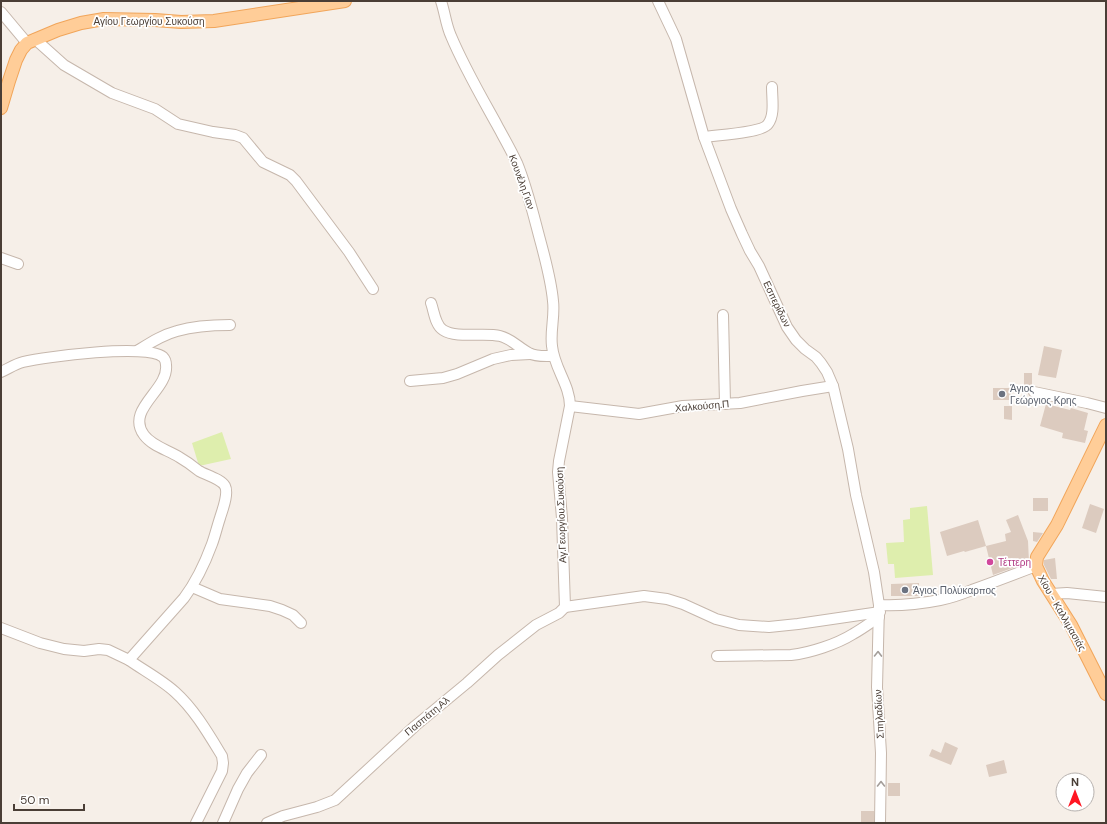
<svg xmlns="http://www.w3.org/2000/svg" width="1107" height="824" font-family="'DM Sans',sans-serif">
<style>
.green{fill:#deeead}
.building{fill:#dccbbf}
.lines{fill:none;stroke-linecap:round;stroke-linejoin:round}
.minor-casing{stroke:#c6b7ac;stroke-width:12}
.major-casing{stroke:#f1a55a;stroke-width:14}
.minor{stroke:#fff;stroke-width:10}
.major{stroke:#ffcd98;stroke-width:12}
.oneway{stroke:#a49e9a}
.worship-dot{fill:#6b7280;stroke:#fff;stroke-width:1.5}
.hotel-dot{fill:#d1479c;stroke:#fff;stroke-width:1.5}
.labels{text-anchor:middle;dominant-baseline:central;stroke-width:3.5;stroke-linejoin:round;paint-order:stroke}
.street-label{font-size:10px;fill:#4a3e36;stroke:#fff}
.worship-label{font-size:10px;fill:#5b616d;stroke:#fff;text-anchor:start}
.hotel-label{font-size:10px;fill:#b23c85;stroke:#fff;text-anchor:start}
</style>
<rect width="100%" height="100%" fill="#f6efe8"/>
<!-- green -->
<g class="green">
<path d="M222,432l9,27 -32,7 -7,-23z"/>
<path d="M927,506l6,69 -38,3 -1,-14h-6l-2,-21 18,-1 -1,-22 7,-1v-11z"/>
</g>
<!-- building -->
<g class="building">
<path d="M1044,346l18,4 -6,28 -18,-3z"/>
<path d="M1024,373h8v13l-3,2h-5z"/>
<rect x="993" y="388" width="18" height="12"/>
<path d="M1046,404l24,6 1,-2 17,5 -4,17 4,1 -3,12 -23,-5 1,-5 -23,-7z"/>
<path d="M1004,406h8v14l-8,-1z"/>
<rect x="1033" y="498" width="15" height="13"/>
<path d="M1090,504l14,5 -8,24 -14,-5z"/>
<path d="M1018,515l10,26 1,21 -36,13 -7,-29 20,-5 -1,-7 6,-2 -5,-12z"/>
<path d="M978,520l8,26 -21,6 -1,-1 -17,5 -7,-24z"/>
<path d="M1033,532l10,1 -6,9 -4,-1z"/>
<path d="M1055,558l2,21h-6l-7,-14v-5z"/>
<path d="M919,583v13h-28v-12z"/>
<path d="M945,742l13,6 -7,17 -22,-9 3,-7 9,4z"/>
<path d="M1004,760l3,13 -18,4 -3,-12z"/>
<rect x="888" y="783" width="12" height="13"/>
<rect x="861" y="811" width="13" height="12"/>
</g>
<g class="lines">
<!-- minor casing -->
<g class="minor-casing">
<g id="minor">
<path d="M658,1l18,38 28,98 27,72 11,25 8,17 9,15 28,61 9,13 9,9 11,8 5,6 6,9 6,14 15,63 8,46 18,77 5,33 -2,82 4,66 -1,70"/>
<path d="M1,12l26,31"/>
<path d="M35,39l29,26 48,28 43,16 23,15 35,8 22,3 8,3 20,24 27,13 6,6 53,71 24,37"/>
<path d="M704,137c12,-2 58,-4 64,-13 7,-9 4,-25 4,-37"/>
<path d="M1,258l17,6"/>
<path d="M431,303c3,8 4,22 12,27 14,9 41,2 57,6 12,3 19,12 29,17 7,4 16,3 24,3"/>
<path d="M723,315l2,89"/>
<path d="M137,351c13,-8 25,-16 40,-20 17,-5 35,-6 53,-6"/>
<path d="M1,372c7,-3 14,-8 22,-10 22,-5 125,-19 140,-5 2,2 3,6 3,8 3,25 -41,44 -22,70 8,11 24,15 35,22 7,4 14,9 20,14 7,4 22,8 26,15 4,8 -3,25 -5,32 -3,9 -5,18 -8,26 -7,19 -16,38 -28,54l-55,62c14,10 33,20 46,32 19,17 33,41 47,64l1,7 -1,8 -26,52"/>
<path d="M410,381l33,-3 14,-4 36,-15 18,-4 19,-1"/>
<path d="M1034,392l53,11 19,5"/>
<path d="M570,406l69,8 44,-8 57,-3 62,-12 31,-5"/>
<path d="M192,587l28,12 50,7 12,4 11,5 8,8"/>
<path d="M1051,594l16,-1 39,4"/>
<path d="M879,605c21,1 41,-1 61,-5 11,-2 22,-6 32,-10 22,-8 43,-16 64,-24"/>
<path d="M565,607l79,-11 23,3 16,5 33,15 23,6 30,2 29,-3 82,-12"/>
<path d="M1,628l39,15 24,6 20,2 15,-2 9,1 21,10"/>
<path d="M717,656l74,-1c19,-2 46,-11 62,-21 9,-5 17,-11 26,-17"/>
<path d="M223,823l15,-34 9,-16 14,-18"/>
<path d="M267,823l16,-7 34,-9 18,-7 80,-74 52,-43 31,-28 38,-30 23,-12 6,-6 -3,-89 -4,-46 1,-11 11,-55c0,-21 -16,-38 -18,-60 -2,-15 3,-30 1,-45 -2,-23 -9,-46 -15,-69 -6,-23 -12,-47 -21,-69 -6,-13 -13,-25 -20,-38 -16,-29 -33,-58 -46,-89 -5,-11 -6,-23 -10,-35"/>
</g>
</g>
<!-- major casing -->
<g class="major-casing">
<g id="major">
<path d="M1,108l8,-27 7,-21 5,-10 6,-7 31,-13 23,-7 23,-4 51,1 26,2 33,-1 131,-20"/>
<path d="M1106,425l-49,100 -20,32 -1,9 7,15 28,44 35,69"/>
</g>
</g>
<!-- minor -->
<use href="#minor" class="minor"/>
<!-- major -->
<use href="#major" class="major"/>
</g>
<!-- one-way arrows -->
<defs><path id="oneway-chevron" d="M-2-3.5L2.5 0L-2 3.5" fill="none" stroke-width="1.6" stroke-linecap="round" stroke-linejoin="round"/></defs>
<g class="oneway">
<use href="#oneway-chevron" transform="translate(878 654) rotate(-89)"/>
<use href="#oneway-chevron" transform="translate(881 784) rotate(-90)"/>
</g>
<!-- markers -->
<g class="worship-dot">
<circle cx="1002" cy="394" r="4"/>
<circle cx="905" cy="590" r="4"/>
</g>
<circle class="hotel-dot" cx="990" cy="562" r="4"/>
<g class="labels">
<!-- street labels -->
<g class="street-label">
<text x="149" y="21">Αγίου Γεωργίου Συκούση</text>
<text transform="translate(522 182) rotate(70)">Κουνέλη.Γιαν</text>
<text transform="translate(777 304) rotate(64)">Εσπερίδων</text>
<text transform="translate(702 406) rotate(-5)">Χαλκούση.Π</text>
<text transform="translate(561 515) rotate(-92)">Αγ.Γεωργίου.Συκούση</text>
<text transform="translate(1062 613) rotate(60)">Χίου - Καλλιμασιάς</text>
<text transform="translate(879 714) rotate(-93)">Σπηλαδίων</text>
<text transform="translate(427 716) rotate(-40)">Πασπάτη.Αλ</text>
</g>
<!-- worship labels -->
<g class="worship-label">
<text x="1010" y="388">Άγιος<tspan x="1010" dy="12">Γεώργιος Κρης</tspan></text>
<text x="913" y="590">Άγιος Πολύκαρπος</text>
</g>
<!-- hotel labels -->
<g class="hotel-label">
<text x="998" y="562">Τέττερη</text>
</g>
</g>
<!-- border -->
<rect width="1107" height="824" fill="none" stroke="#4a3e36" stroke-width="4"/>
<!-- north arrow -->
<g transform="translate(1075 792)"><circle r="19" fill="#ffffff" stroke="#b7b2af"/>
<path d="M0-3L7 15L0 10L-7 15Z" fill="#ff1622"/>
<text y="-6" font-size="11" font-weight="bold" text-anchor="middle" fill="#4a3e36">N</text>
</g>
<!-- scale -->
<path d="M14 804v6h70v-6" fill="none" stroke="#4a3e36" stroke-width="2"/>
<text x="20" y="804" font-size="12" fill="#4a3e36" stroke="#ffffff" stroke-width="3" paint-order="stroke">50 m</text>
</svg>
